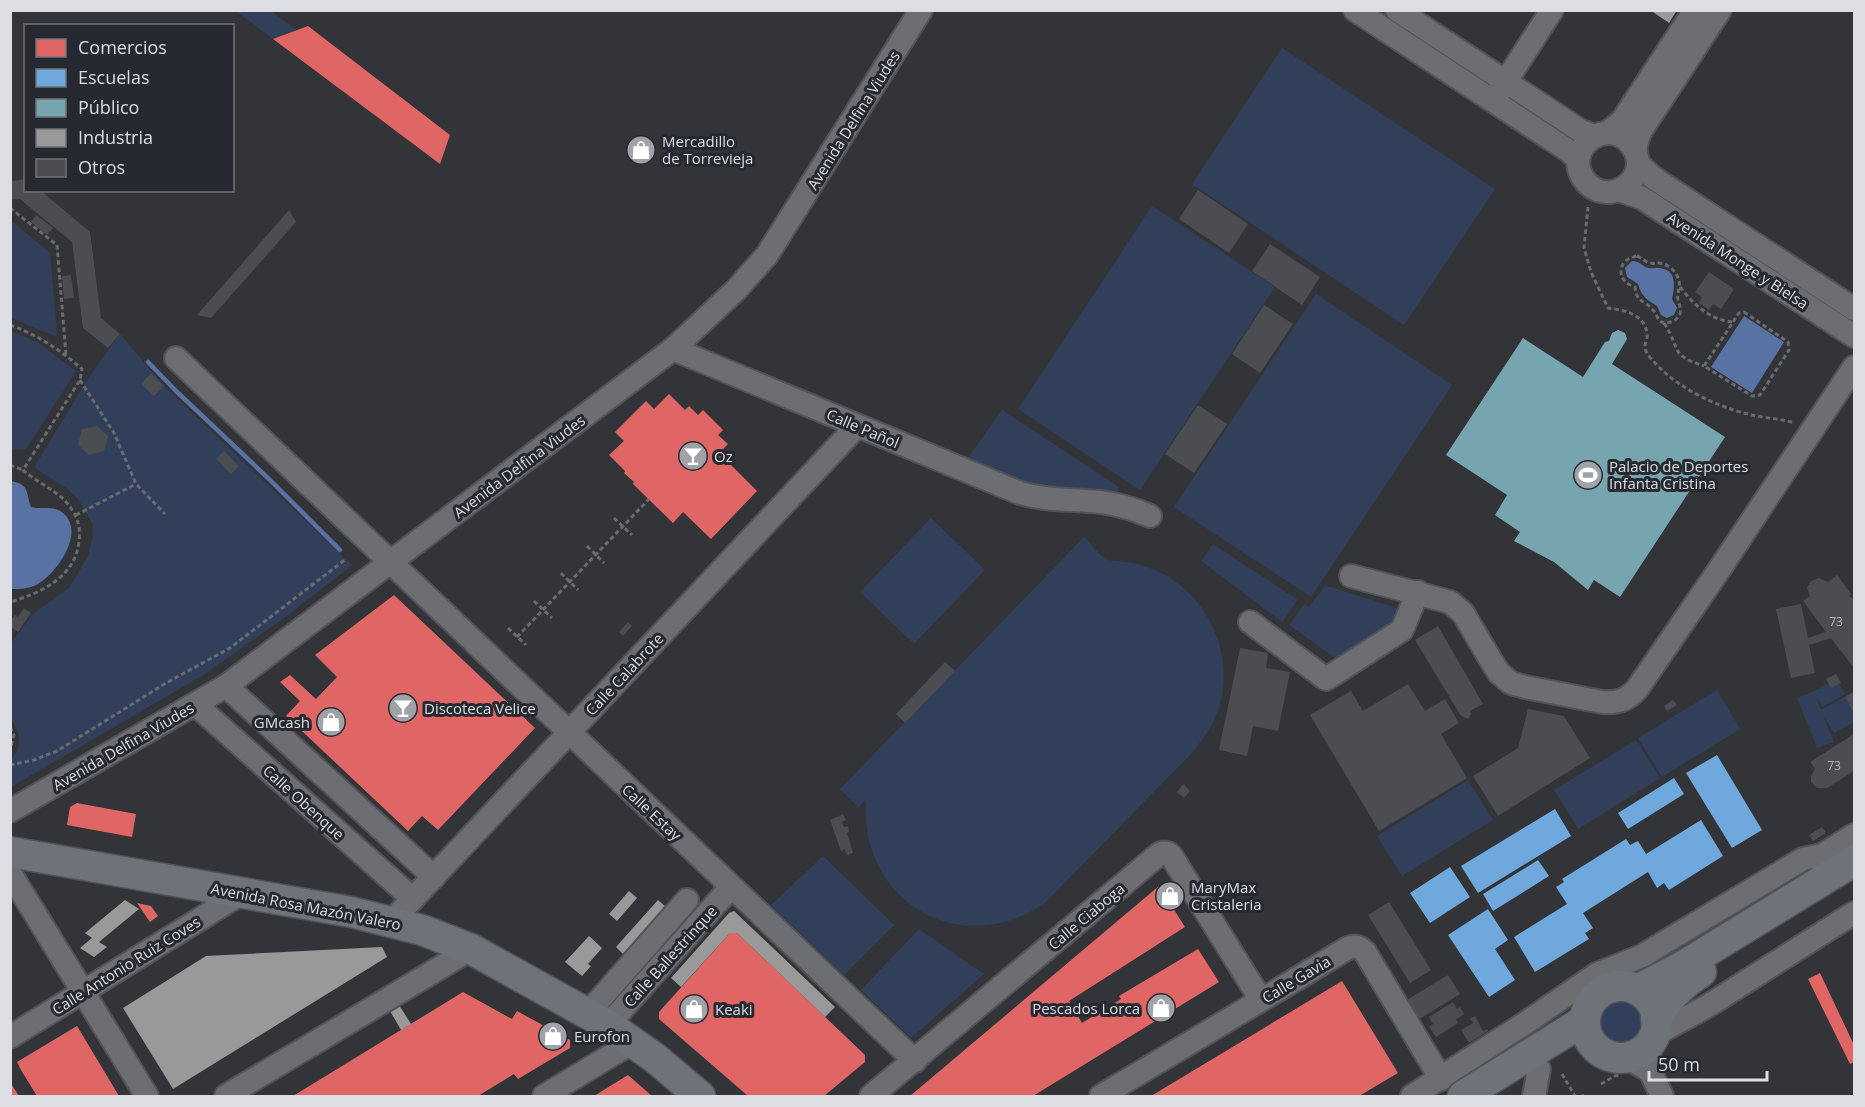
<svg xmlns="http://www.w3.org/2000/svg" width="1865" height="1107" font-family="'Open Sans',sans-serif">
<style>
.green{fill:#323f5b}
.water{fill:#5972a4}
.shops{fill:#e06666}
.schools{fill:#6fa8dc}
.public{fill:#76a5af}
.industry{fill:#999}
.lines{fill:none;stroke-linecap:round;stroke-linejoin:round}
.stream{stroke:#5972a4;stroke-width:4.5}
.building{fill:#4c4d50}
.minor-casing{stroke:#515356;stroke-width:26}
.major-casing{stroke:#515356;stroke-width:33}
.path{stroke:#6a6b6e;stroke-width:3;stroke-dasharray:4.5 3;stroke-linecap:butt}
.minor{stroke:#6d6e71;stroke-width:22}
.major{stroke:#6e7279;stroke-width:30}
.labels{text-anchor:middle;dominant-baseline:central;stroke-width:6;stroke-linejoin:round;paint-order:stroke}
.number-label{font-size:12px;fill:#b8babe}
.street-label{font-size:15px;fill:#dcdee3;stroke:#26292f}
.poi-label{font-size:15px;fill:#dcdee3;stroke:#26292f;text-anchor:start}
</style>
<rect width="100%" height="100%" fill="#323437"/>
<!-- green -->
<g class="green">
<path d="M236,11h35l26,19 -24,9z"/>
<path d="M1282,48l213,141 -91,136 -212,-141z"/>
<path d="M1152,206l123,81 -135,203 -122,-81z"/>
<path d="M11,223h3l36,30 7,81 -2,2 -44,-18z"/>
<path d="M1316,294l136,91 -141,212 -137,-90z"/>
<path d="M11,331l26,11 39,29 -50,78 -15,1z"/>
<path d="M120,334l44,52 188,179 -64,50 -83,59 -194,113v-27l6,-9 2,-6 -1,-13 -7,-15v-74l22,-29 37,-27 18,-31 5,-20v-11l-15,-26 -13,-12 -29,-18 -1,-3 54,-89z"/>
<path d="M1002,410l117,77 -4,8 -74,-4 -76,-29z"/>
<path d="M931,518l54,52 -71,74 -54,-52z"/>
<path d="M1084,537c7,6 15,19 23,22 5,3 13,2 19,3 14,2 26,6 39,13 49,27 73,91 50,143 -7,15 -16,27 -26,38l-144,147c-84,58 -186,-1 -179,-103l-8,7 -18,-18z"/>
<path d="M1213,544l85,56 -16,22 -81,-61z"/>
<path d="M1325,586l9,2 72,23 -68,49 -49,-35 15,-21 5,3z"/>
<path d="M1836,679l9,15 -23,13 -6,-11 5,14 32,-18 1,30 -20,11 -11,-18 11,27 -17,6 -20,-50 17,-7z"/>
<path d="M1717,690l23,39 -78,48 -24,-39z"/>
<path d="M1636,740l24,38 -82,51 -24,-39z"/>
<path d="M1468,780l25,40 -91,56 -25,-40z"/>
<path d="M823,856l71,69 -50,50 -73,-70z"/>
<path d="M919,929l65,45 -73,64 -50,-48z"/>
<circle cx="1621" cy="1022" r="27"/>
</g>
<!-- water -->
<g class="water">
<path d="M1632,261c9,0 10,6 17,7 7,1 4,-1 10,0 18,1 16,19 13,31l5,9 -3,7 -7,3 -6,-3 -4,-9c-11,-7 -15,-9 -19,-22l-11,-7 -2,-9z"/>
<path d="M1744,316l40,26 -32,51 -41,-26z"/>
<path d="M11,481c19,3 15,13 20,26 11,3 22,-2 32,6 23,19 -6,60 -25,71 -9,5 -18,5 -27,5z"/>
</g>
<!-- shops -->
<g class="shops">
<path d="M308,26l142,109 -10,29 -167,-125z"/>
<path d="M669,394l16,16 4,-4 9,9 5,-5 20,20 -5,5 10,9 -9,9 38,38 -46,48 -28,-27 -10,11 -40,-39 1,-2 -10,-9 1,-2 -16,-16 15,-14 -9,-9 31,-31 8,8z"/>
<path d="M394,595l141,133 -97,102 -16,-14 -14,15 -122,-115 14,-15 -20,-19 10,-7 26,24 21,-22 -22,-22z"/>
<path d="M77,803l59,11 -4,23 -65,-12 3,-18z"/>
<path d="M1159,886l26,41 -116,74 13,22 39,-24 -2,-3 79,-47 21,33 -186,114h-123z"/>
<path d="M137,903l14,3 7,10 -8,6z"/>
<path d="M730,933h7l128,122v7l-41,34h-76l-89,-77v-7z"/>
<path d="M1820,973l34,72v17l-4,2 -42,-85z"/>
<path d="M1342,981l56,92 -39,23h-208z"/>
<path d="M463,992l49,27 5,-8 53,29v8l-52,31 -4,-5 -36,22h-185z"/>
<path d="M77,1026l42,70h-82l-16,-26 -4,-8z"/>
<path d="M628,1075l24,21h-58z"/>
<path d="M10,1082l9,14h-9z"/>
</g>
<!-- schools -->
<g class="schools">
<path d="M1717,755l45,75 -30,18 -46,-75z"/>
<path d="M1674,778l10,16 -56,35 -10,-16z"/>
<path d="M1555,809l16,27 -93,57 -17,-27z"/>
<path d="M1701,820l22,36 -54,34 -5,-7 -7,5 -9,-16 -65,41 10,15 -8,5 4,6 -54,33 -21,-35 53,-33 -11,-17 8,-5 -2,-3 64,-40 4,6 8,-4 8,13z"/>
<path d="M1538,860l11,16 -56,35 -10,-17z"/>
<path d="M1450,867l20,30 -40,26 -20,-30z"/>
<path d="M1488,909l20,31 -13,9 20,31 -26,17 -41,-62z"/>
</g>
<!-- public -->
<path class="public" d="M1618,330l7,3 2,6 -15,25 113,73 -105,160 -26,-17 -6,10 -34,-28 -40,-21 6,-9 -25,-17 12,-20 -61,-40 77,-117 60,39 22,-35 4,-1 3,-8z"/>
<!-- industry -->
<g class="industry">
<path d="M1650,10h27l-8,13z"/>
<path d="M629,891l8,7 -20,23 -8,-7z"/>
<path d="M125,900l14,9 -40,33 8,5 -13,10 -14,-9 12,-10 -7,-5z"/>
<path d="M658,900l10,9 -42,48 -10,-10z"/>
<path d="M734,911l101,96 -10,10 -88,-84h-7l-49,54 -10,-9 58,-65z"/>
<path d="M589,936l13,12 -14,16 3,2 -9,10 -17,-14z"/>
<path d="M382,947l5,10 -214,132 -50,-81 83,-52z"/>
<path d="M399,1005l12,19 -10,6 -11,-19z"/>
</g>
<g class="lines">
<!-- stream -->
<path class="stream" d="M148,362l28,29 93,88 71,71"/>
</g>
<!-- building -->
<g class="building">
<path d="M26,179v11h14l50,42 11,86 19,16 -12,14 -25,-20 -11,-86 -52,-43 -10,1v-19z"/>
<path d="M1198,190l50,34 -19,29 -50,-34z"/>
<path d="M289,210l7,12 -85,96 -14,-3z"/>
<path d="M36,215l17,13 -6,7 -16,-13z"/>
<path d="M1270,244l50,33 -18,28 -50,-34z"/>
<path d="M1709,272l25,17 -13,20 -8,-5 -4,6 -10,-7 3,-6 -7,-5z"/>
<path d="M71,275l3,23 -10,1 -2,-23z"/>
<path d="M1264,305l29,19 -33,49 -28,-19z"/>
<path d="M151,373l13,13 -10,10 -13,-12z"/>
<path d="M1198,405l29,19 -33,49 -29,-19z"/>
<path d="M97,426l11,10 -4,15 -15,4 -11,-10 4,-16z"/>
<path d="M224,451l15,15 -8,8 -15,-15z"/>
<path d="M1837,575l14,19 -2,2 5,3v69l-23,-30 -22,7 6,28 -24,5 -15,-69 25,-5 7,34 18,-6 -23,-31 7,-5 -3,-8 4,-7 8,-3 9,4z"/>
<path d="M24,608l7,5 -13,19 -8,-5v-6l5,-6 3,2z"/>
<path d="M628,622l4,4 -9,10 -4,-4z"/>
<path d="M1438,626l45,78 -13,7 1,3 -3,5 -7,-3 -46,-76z"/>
<path d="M1240,648l28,5 -2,15 24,4 -12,59 -25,-5 -6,30 -28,-6z"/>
<path d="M945,662l10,9 -50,52 -9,-9z"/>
<path d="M1836,674l5,9 -10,5 -5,-9z"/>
<path d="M1408,684l17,27 20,-12 14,24 -18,11 26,44 -88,53 -69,-116 41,-24 12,20z"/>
<path d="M1853,692l1,1v20l-9,-16z"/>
<path d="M1673,700l4,5 -10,6 -3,-5z"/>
<path d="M1528,709l36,7 26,42 -92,58 -25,-40 45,-28z"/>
<path d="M1854,734v37l-27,17h-10l-6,-6v-6l4,-7 -5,-7z"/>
<path d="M1183,784l7,7 -6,7 -7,-6z"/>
<path d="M843,814l3,6 -4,2 2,5 4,-1 1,6 -2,1 6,20 -6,2 -2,-6 -4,2 -11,-31z"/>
<path d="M1822,827l4,6 -13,8 -4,-6z"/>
<path d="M1389,902l42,68 -21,13 -42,-68z"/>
<path d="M1448,975l12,19 -42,26 -11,-20z"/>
<path d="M1453,1002l4,7 3,-2 4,7 -8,5 2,4 -22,14 -7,-10 4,-3 -4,-7z"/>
<path d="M1475,1016l8,15 4,-2 1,2 -19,12 -8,-13 12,-7 -3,-4z"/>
</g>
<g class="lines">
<!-- minor casing -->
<g class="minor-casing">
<g id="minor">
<path d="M1355,10l214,141 9,8"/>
<path d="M1397,10l184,121 13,5"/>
<path d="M1497,95l55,-85"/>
<path d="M1607,133l15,-12 73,-111"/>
<path d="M1635,151c-22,-42 -77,-2 -49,31 6,7 15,11 25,10 14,-2 26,-13 27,-28 0,-5 -2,-9 -2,-13 -1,-7 2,-13 4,-19l80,-122"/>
<path d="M1638,164l17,15 199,130"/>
<path d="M1619,190l23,8 212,138"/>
<path d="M673,349l347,144c27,8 52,6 80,9 17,2 34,7 50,14"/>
<path d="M176,358l739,703"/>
<path d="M1351,576l99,26 13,11 29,49 7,11 12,10 14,4 77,15c15,1 24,-1 35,-13l82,-119 135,-203"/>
<path d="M1250,622l76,57 76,-49 16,-38"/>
<path d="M226,686l208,191"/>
<path d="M196,705l217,194"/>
<path d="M10,811l216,-125 447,-337 63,-59 31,-35 154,-245"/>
<path d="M10,873l137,223"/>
<path d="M391,922l466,-496"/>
<path d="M588,1013l99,-113"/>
<path d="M608,1025l123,-138"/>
<path d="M1654,1035l52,-28 148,-94"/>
<path d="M10,1037l232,-144"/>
<path d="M1649,1045l1,26 12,25"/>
<path d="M1626,1057l24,14"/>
<path d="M226,1096l245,-147"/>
<path d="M544,1096l89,-54"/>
<path d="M871,1096l287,-241c5,-4 11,-3 14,2l89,143"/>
<path d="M1101,1096l247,-148c7,-3 12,-1 17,4l76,127"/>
<path d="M1412,1096l112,-72 73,-50 45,-18 161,-97 19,-4 32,-20"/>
<path d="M1534,1096l5,-27"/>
</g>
</g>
<!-- major casing -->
<g class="major-casing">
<g id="major">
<path d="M10,852l341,60 71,18 49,19 137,76 47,33 45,38"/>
<circle cx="1621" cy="1022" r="36"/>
<path d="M1637,990l46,-24 171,-105"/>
<path d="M1656,1019c11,-21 26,-35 45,-47"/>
<path d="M1463,1096l122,-76"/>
</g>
</g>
<!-- path -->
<g class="path">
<path d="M1588,207l-4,41 7,24 17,36c16,2 37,6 39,26 1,5 -3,10 -2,14 1,7 12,17 17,22 26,24 65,41 100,47 11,2 21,2 32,6"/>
<path d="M10,208l47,37 9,110"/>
<path d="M1637,256c5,2 8,6 13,7 3,1 6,0 9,0 10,1 18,9 20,18 2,7 -3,13 -1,19 3,9 5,14 -4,21 -18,6 -14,-4 -22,-12 -8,-10 -15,-5 -17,-22 -20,-6 -18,-28 2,-31z"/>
<path d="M1680,287c14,18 30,33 53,35"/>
<path d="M1744,312l44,30 1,8 -29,45 -8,1 -48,-30 35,-53z"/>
<path d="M1664,323c18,27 4,31 40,43"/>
<path d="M10,325c28,10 50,25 72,44l-2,11 -57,90c13,12 33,20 44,33 10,12 14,23 12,39 -4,35 -38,51 -69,60"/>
<path d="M80,380l34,53 22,51 29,30"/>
<path d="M10,465l13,5"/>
<path d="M76,515l60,-31"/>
<path d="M614,518l18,17"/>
<path d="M587,546l17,17"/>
<path d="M561,573l17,17"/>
<path d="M534,601l18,17"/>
<path d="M508,628l18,17"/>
<path d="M517,637l132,-138"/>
<path d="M10,727l4,8 -4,15"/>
<path d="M10,765l24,-5 23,-9 109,-68 64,-35 116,-89"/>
<path d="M1562,1074l13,22"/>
<path d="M1601,1084l14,-8 6,-1"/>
<path d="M1582,1096l2,-1"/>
</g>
<!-- minor -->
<use href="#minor" class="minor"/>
<!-- major -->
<use href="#major" class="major"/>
</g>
<!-- icons -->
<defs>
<g id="shop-disc" transform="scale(1.5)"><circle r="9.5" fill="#a0a2a7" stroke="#26292f"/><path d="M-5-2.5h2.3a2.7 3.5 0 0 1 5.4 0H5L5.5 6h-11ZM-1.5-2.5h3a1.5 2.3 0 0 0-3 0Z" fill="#fff"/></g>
<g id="bar-disc" transform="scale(1.5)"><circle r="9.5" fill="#a0a2a7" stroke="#26292f"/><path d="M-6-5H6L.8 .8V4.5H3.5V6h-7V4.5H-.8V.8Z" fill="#fff"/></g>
<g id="stadium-disc" transform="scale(1.5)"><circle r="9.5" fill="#a0a2a7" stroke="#26292f"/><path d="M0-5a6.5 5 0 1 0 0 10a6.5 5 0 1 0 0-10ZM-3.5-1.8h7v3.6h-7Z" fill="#fff"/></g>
</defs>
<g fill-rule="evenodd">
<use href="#shop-disc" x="641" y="150"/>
<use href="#bar-disc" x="693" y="456"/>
<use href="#stadium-disc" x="1588" y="475"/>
<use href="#bar-disc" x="403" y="708"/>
<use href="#shop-disc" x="331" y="722"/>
<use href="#shop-disc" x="1170" y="896"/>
<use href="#shop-disc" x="1161" y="1008"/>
<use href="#shop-disc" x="694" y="1009"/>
<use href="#shop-disc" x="553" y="1036"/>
</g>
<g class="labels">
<!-- number labels -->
<g class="number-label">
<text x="1836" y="621">73</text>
<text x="1834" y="765">73</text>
</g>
<!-- street labels -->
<g class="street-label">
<text transform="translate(853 120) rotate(-58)">Avenida Delfina Viudes</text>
<text transform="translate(1738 260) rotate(33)">Avenida Monge y Bielsa</text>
<text transform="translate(863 428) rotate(23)">Calle Pañol</text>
<text transform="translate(519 466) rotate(-37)">Avenida Delfina Viudes</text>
<text transform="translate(624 674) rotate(-47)">Calle Calabrote</text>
<text transform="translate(123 746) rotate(-30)">Avenida Delfina Viudes</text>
<text transform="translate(304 802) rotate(42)">Calle Obenque</text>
<text transform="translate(652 812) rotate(43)">Calle Estay</text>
<text transform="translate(306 906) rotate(11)">Avenida Rosa Mazón Valero</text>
<text transform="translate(1086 916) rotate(-40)">Calle Ciaboga</text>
<text transform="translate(670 956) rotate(-48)">Calle Ballestrinque</text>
<text transform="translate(126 965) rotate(-32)">Calle Antonio Ruiz Coves</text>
<text transform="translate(1296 979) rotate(-31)">Calle Gavia</text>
</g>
<!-- poi labels -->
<g class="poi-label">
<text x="662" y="141">Mercadillo<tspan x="662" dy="17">de Torrevieja</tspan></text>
<text x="714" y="456">Oz</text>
<text x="1609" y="466">Palacio de Deportes<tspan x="1609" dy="17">Infanta Cristina</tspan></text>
<text x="424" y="708">Discoteca Velice</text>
<text x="310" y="722" text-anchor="end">GMcash</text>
<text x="1191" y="887">MaryMax<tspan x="1191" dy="17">Cristaleria</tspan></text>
<text x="1140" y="1008" text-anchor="end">Pescados Lorca</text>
<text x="715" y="1009">Keaki</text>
<text x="574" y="1036">Eurofon</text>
</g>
</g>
<!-- border -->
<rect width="1865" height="1107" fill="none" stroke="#dcdee3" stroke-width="24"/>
<!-- legend -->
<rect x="24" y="24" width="210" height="168" fill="#26292f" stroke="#6f7177" stroke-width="1.5"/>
<rect x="36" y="39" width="30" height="18" fill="#e06666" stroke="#6f7177" stroke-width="1.5"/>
<text x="78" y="54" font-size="18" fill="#dcdee3">Comercios</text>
<rect x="36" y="69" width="30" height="18" fill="#6fa8dc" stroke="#6f7177" stroke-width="1.5"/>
<text x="78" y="84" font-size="18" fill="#dcdee3">Escuelas</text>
<rect x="36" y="99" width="30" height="18" fill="#76a5af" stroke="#6f7177" stroke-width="1.5"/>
<text x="78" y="114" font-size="18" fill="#dcdee3">Público</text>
<rect x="36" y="129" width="30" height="18" fill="#999999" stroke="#6f7177" stroke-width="1.5"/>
<text x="78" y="144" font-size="18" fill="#dcdee3">Industria</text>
<rect x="36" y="159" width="30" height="18" fill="#4c4d50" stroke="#6f7177" stroke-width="1.5"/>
<text x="78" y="174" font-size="18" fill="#dcdee3">Otros</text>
<!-- scale -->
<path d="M1649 1071v9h118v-9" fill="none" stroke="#dcdee3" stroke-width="3"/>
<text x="1658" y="1071" font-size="18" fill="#dcdee3" stroke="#26292f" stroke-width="4.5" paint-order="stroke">50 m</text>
</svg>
